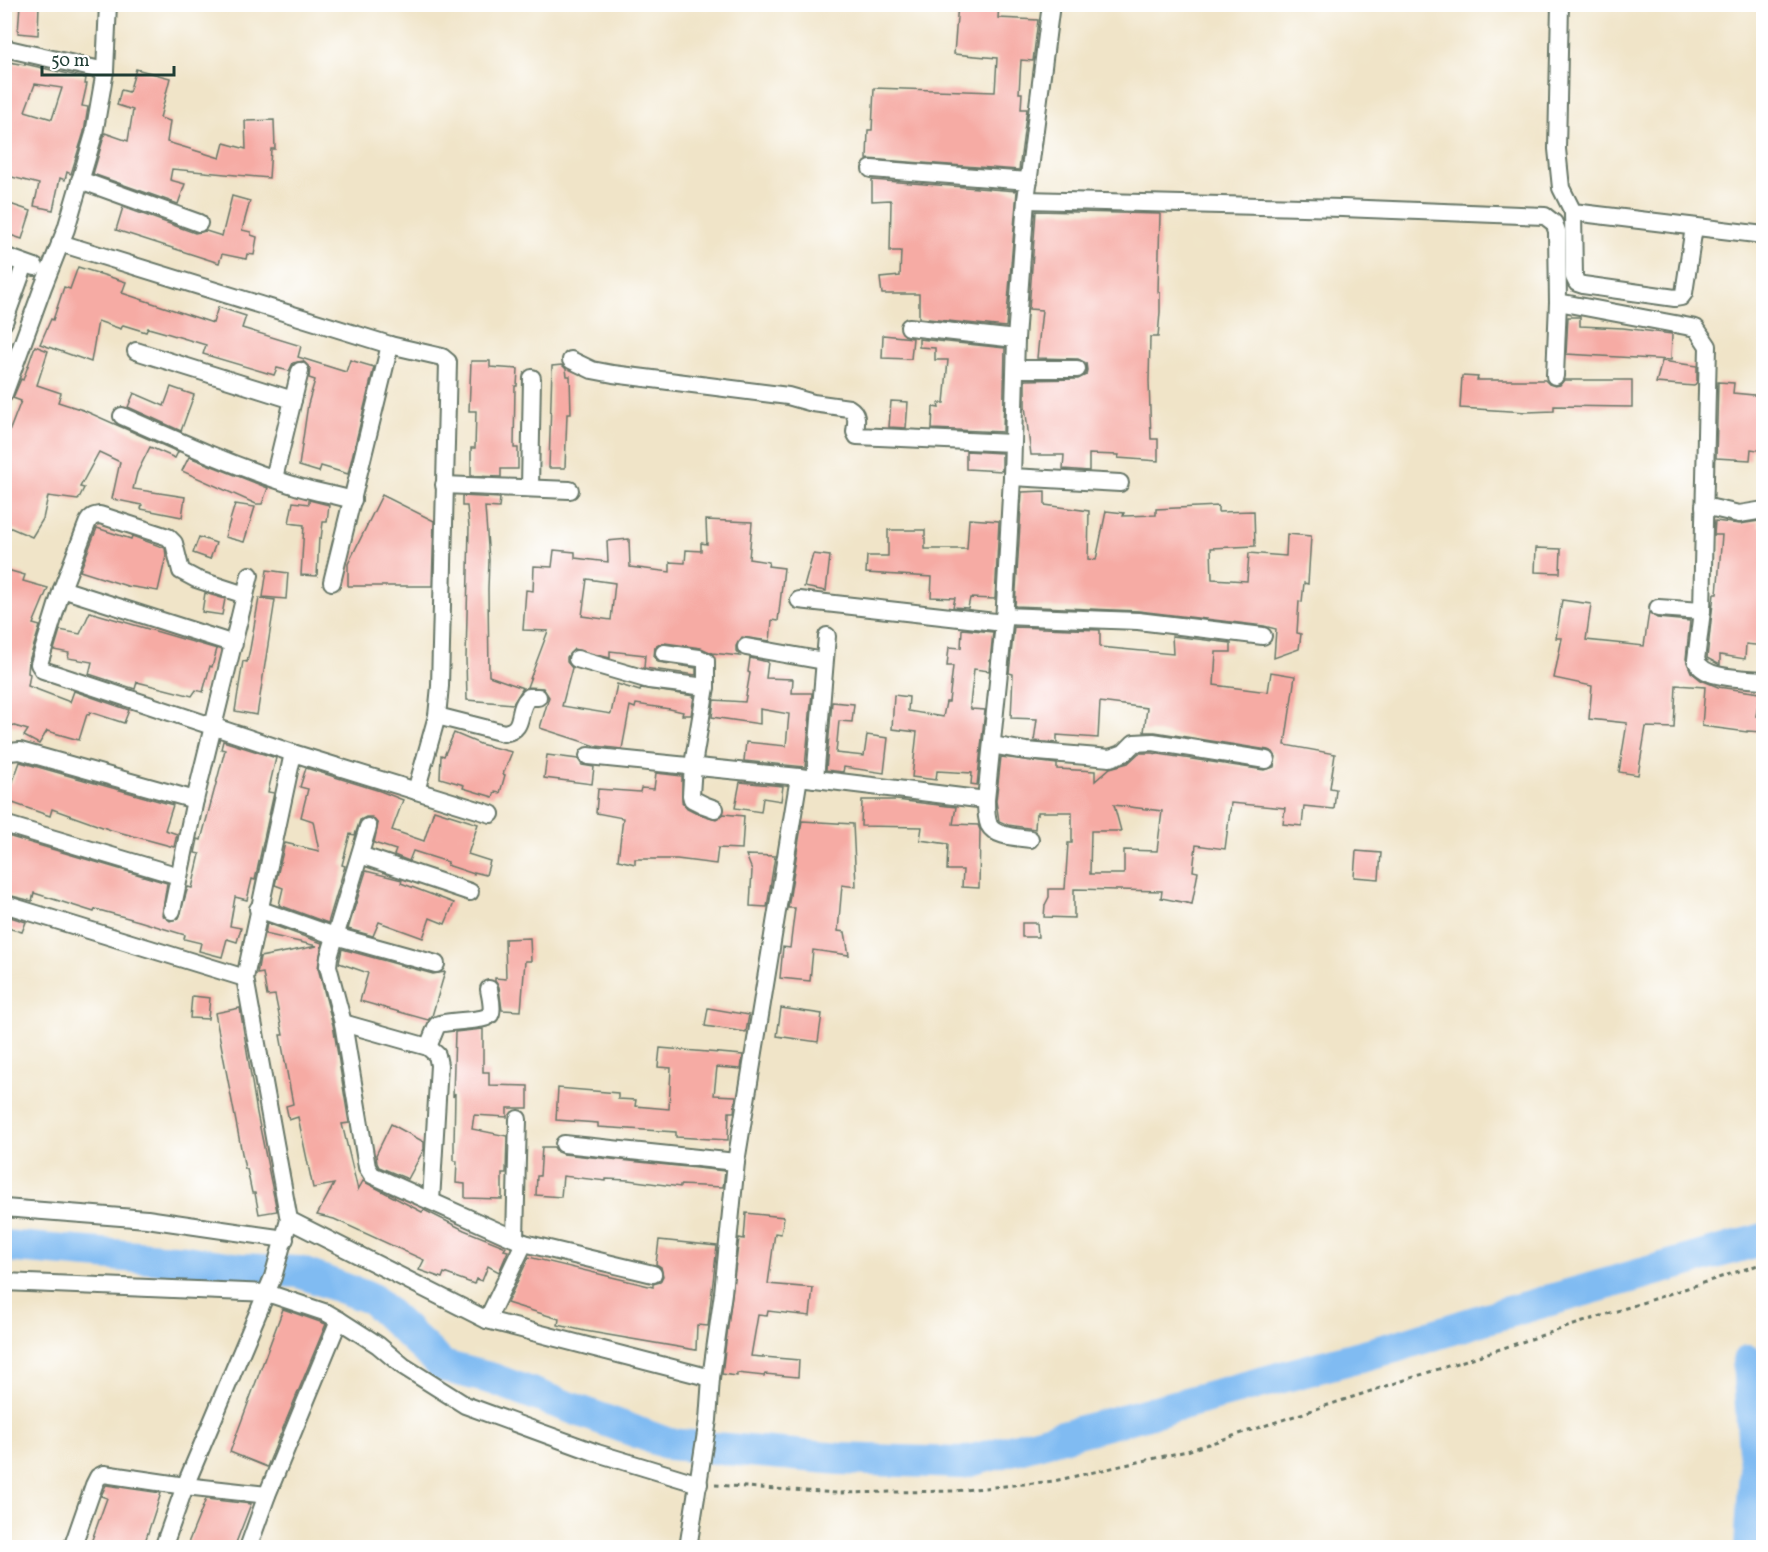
<svg xmlns="http://www.w3.org/2000/svg" width="1768" height="1552" font-family="Vollkorn,serif">
<style>
.lines{fill:none;stroke-linecap:round;stroke-linejoin:round}
.river{stroke:#80bbf2;stroke-width:32}
.building{fill:#f6aba4;fill-rule:evenodd}
.minor-casing{stroke:#687768;stroke-width:20}
.path{stroke:#687768;stroke-width:3;stroke-dasharray:4.5 4.5;stroke-linecap:butt}
.minor{stroke:#fff;stroke-width:16}
</style>
<rect width="100%" height="100%" fill="#fff"/>
<filter id="ink" filterUnits="userSpaceOnUse"><feTurbulence type="fractalNoise" baseFrequency=".0167" numOctaves="2"/><feDisplacementMap in="SourceGraphic" scale="12" xChannelSelector="R" yChannelSelector="G"/><feConvolveMatrix kernelMatrix="1 2 1 2 8 2 1 2 1" color-interpolation-filters="sRGB"/></filter>
<filter id="wash" filterUnits="userSpaceOnUse"><feTurbulence type="fractalNoise" baseFrequency=".008" numOctaves="4" result="noise"/><feDisplacementMap in="SourceGraphic" scale="24" xChannelSelector="R" yChannelSelector="G"/><feGaussianBlur stdDeviation="1.35" result="paint"/><feColorMatrix in="noise" values="0 0 0 0 0 0 0 0 0 0 0 0 0 0 0 0 0 1.4 0 .05"/><feComposite in="paint" operator="in"/></filter>
<g filter="url(#wash)">
<rect width="100%" height="100%" fill="#f0e4c8"/>
<g class="lines">
<!-- river -->
<g class="river">
<path d="M4,1246l182,15 56,8 57,3 73,27 71,67 50,13 176,65 171,15 122,4 436,-117 89,-28 277,-79"/>
<path d="M1748,1361l7,108 -5,79"/>
</g>
</g>
<g id="blocks">
<!-- building -->
<g class="building">
<path d="M20,4h19l-1,31 -20,-2z"/>
<path d="M958,4h41l-1,14 40,2 -5,41 -12,-1 -2,33h3l-1,16h6l-8,61 -152,-11 1,-29h4l2,-42 121,4 2,-34 -43,-4z"/>
<path d="M4,61l21,4v-1l61,14 -1,6h2l-5,22 6,1 -4,25 -13,42 -4,-2 -2,8 -5,-2 -7,32 -19,-4 5,-22 -35,-9zM35,84l27,4 -10,31 -27,-8z"/>
<path d="M136,69l34,9 -10,40 10,3 -3,21 53,16 4,-15 22,6 -1,-28 29,-1 1,29h-4l-2,29 -97,-9 -2,11 15,4 -7,20 -85,-30 12,-41 23,8 5,-31 -16,-5 4,-15 8,2z"/>
<path d="M872,180l145,11 -11,136 -87,-9v-24h-37l-2,-16 20,-2 1,-25h-11l1,-49 -1,-2 -18,1z"/>
<path d="M232,196l18,5 -8,29 9,2v3l6,2 -3,18 -7,-1 -1,5 -24,-5 -3,9 -103,-33 7,-23 72,26 11,-2 16,5z"/>
<path d="M4,202l27,9 -9,28 -18,-6z"/>
<path d="M1036,211l124,3 -2,78h2v20l-2,25h-8l-1,44 2,58h7v22l-40,-3 1,-3 -30,-1v17l-26,-2 1,-14h-33l-6,-49v-26l53,-1 8,-4 1,-5 -1,-7 -8,-4 -41,-1 5,-48 -13,-1z"/>
<path d="M78,267l48,15 -4,11 91,30 5,-16 28,9 -4,12 59,18 -3,11 48,15 4,-12 24,7 -26,107 -27,-8 -2,6 -20,-6 9,-62 7,-24 -6,-2 1,-10 -7,-7 -10,2 -4,8 -12,-3 -3,7 -71,-21 3,-9 -40,-12 -18,-5 -2,4 -23,-7 -2,4 -23,-8 -7,41 -51,-18 11,-25 2,1 11,-33 6,2z"/>
<path d="M1568,317h12v9l43,2 49,6 -1,26 -105,-6z"/>
<path d="M883,335l30,3 -2,21 -29,-1z"/>
<path d="M919,339l86,9 -2,84 -71,-3 1,-22 6,1 -1,-5h6l4,-43h-13v-12l-16,-1z"/>
<path d="M35,346l13,5 -11,34 24,8 -3,9 25,8 95,42 -3,6 -25,-11 -13,26 -4,16 52,8 -3,20 -41,-8 1,-4 -30,-6 8,-37 -21,-10 -19,35 4,1 -6,12 -30,-4 -5,23 -11,18 -28,-12v-80l17,-44 -8,-3 8,-19 2,1z"/>
<path d="M471,361h19v6l28,2 -1,17h-2l-1,62h4v21h-17v8l-30,-1v-28h4l1,-37h-7z"/>
<path d="M1662,361l35,5v16l-3,4 -38,-3z"/>
<path d="M562,365l4,4 1,7h3l1,38h-4l-2,54h-16l3,-102z"/>
<path d="M1462,376l16,1 -1,3h68l4,4 6,2 5,-1 4,-5h68v27l-78,-1v5l-27,1 -67,-4z"/>
<path d="M1718,382l16,1 -1,10 31,3v55l-13,-2 -1,11 -34,-2z"/>
<path d="M171,387l23,8 -13,36 -53,-24 6,-14 30,13z"/>
<path d="M891,401l17,1 -2,26 -17,-1z"/>
<path d="M966,451l36,2v18l-36,-2z"/>
<path d="M189,457l79,31 -6,16h-6l-74,-33z"/>
<path d="M1045,491v14l44,6 -1,48 8,1 10,-49 18,2 -1,3 33,-1v-6l62,-3v6l36,-1 1,35 -44,2 1,31 35,2 2,-28 37,3 1,-22 24,2 -3,48 -4,-1 -2,19 -3,-1 -2,32 4,1 -2,15 -25,9 2,-29 -12,-3 -125,-15 -124,-5 7,-114z"/>
<path d="M382,495l52,26 -2,65h-84v-22z"/>
<path d="M462,496l38,2 -1,10 -14,-1 4,53 -1,29 1,87 34,12 -10,16 -46,-4 -1,-41 3,-132 -2,-21h-5z"/>
<path d="M309,500l20,5 -2,17h-4l-2,17 -2,-1 -2,38 -16,-1 3,-50 -15,-2 4,-21 16,2z"/>
<path d="M235,504l20,3 -11,35 -19,-5z"/>
<path d="M969,519l30,2 -4,78 -25,-1 -2,10 -15,-1 2,-9 -24,-1 1,-20 -66,-4 1,-17h21v-26h37v19h42z"/>
<path d="M706,520l46,2 -3,37 20,3 -1,4 16,2 -6,53 -6,-1 -2,21 -28,-4 -6,9v5l4,5 -28,-3 -11,-5 -36,-5 -5,1 -5,3 -1,9 4,6 38,6v7l-52,-7 1,-13 -35,-4v7l-36,-9 -7,8v5l5,6 -10,38 49,8 6,-30 23,7 1,-3 53,8 -3,19h-9l1,-3 -13,-3 -34,-5 -1,4 -5,-2 -8,43 -26,-3 -56,-18 9,-31 -6,-9 -16,-1 21,-56 -25,-1 3,-40 7,1 1,-25 18,1 2,-17 21,2v6l33,4 -1,-21 22,-2 1,28 40,5v-10l15,1 1,-13 15,1v-8l6,1zM587,579l28,4 -4,37 -29,-4z"/>
<path d="M1715,521l25,3 19,-3v6h5v119l-18,-2 -1,15 -25,-4v10l-13,-7 7,-64h3l5,-59h-8z"/>
<path d="M97,528l34,11 1,-3 33,12 1,8 -8,35 -31,-5 -47,-15z"/>
<path d="M199,537l17,6 -6,16 -17,-6z"/>
<path d="M1536,548l25,1 -1,24 -25,-1z"/>
<path d="M813,554l17,2 -4,35 -22,-4z"/>
<path d="M4,569l21,6 -2,6 25,7 -15,36 7,2 -11,35 -1,12 2,1 -2,12 42,16 4,-11 55,19 -5,13 -34,-11 -1,3 -2,-1 -8,26 -32,-9 -8,13 -15,-8 4,-6 -24,-7z"/>
<path d="M267,570l21,3 -2,26 -23,-2z"/>
<path d="M205,593l20,6 -3,16 -20,-3z"/>
<path d="M259,598l16,2 -18,115 -22,-4 8,-50 4,1 3,-13z"/>
<path d="M1562,600l29,4 -5,36 58,6 5,-34 8,6 33,3 -4,38 5,13 10,8 17,7 42,6 -4,23 8,1v15l-17,-1v1l-45,-6 3,-39 -29,-2 -2,43 -28,-1 -8,48 -19,-3 8,-49 -38,-4 3,-33 -38,-8 8,-40h-6z"/>
<path d="M90,612l127,37 -5,18 -2,-1 -7,26 -7,-2 -4,6 -55,-14 -2,7 -46,-15 3,-12 -24,-4 1,-5 -15,-3 6,-20 20,4z"/>
<path d="M1014,627l86,3v17l73,7 -1,-18 59,7v9h-15l-2,33 54,7 3,-20 24,4 -10,69 50,9 -5,34 6,1 -2,20 -30,-3 -2,20 -19,-2 2,-16 -54,-5 -6,46 -29,-4 -3,26 5,1 -6,32 -31,-6 1,-7 -88,-2v29l-30,-1 1,-12 4,-8v-8h16l3,-46h4v-31h-34v3l-2,-1 -1,15 -27,-4 -9,-4 -3,-20 5,-44 56,7v5l38,2v10l15,-13 18,-5 11,-10h13l112,17 10,-3 2,-10 -3,-5 -5,-2 -113,-18h-11l3,-24 -47,-6 -2,36 -41,-3v8l-23,-2 3,-22 -26,-1 2,-44 -4,-1zM1114,805l48,6 -5,40 -33,-1v24h-34l1,-43h30z"/>
<path d="M962,629l31,3 -4,39 -15,-2 -4,36 1,4 14,1 -8,75 -6,-1 1,-11 -35,-2 -1,9 -24,-3 5,-45 -25,-3 2,-34 15,2 -1,14 35,6 3,-15h3l4,-36h-6l2,-19 12,1z"/>
<path d="M750,658l18,4 -2,16 27,1 -1,14h20l-7,74 -61,-6 2,-19 40,4 3,-32 -29,-5v15l-48,-7 2,-17 31,2 5,-29 -2,-1z"/>
<path d="M832,702l22,2 -2,18 -13,-1 -3,32 28,3 3,-21 21,3 -4,35 -40,-6 -1,5 -17,-2z"/>
<path d="M454,733l26,11 32,8 -9,22 2,1 -5,18 -5,-1 -2,5 -30,-9 1,-3 -24,-7 1,-23 3,1z"/>
<path d="M223,741l53,17 -8,34 6,1 -19,87 -3,-1 -5,21 -12,-3 -5,29 11,2 -4,14 -10,-3 -5,18 -23,-6 2,-8 -17,-4 1,-4 -46,-14 -44,-12 -1,3 -60,-19 -2,8 -28,-7v-59l163,48 -5,32 8,6 9,-3 9,-31 4,1 8,-34 -5,-1 3,-14 3,1 24,-90 -4,-1z"/>
<path d="M547,755l31,4 4,6 12,2 -2,17 -48,-6z"/>
<path d="M20,762l153,43 -8,25 12,4 -3,13 -63,-17 -59,-21 -2,7 -46,-16v-9l4,-9 4,2z"/>
<path d="M306,768l74,23 23,9 -11,30 32,11 10,-31 44,14 -10,30 22,7 -4,14 -12,-3v2l-27,-9 1,-3 -35,-11 -4,10 -15,-6 2,-5 -22,-7 4,-19 -6,-7h-6l-6,3 -5,15 -5,-1 -8,31 3,1 -17,57 -49,-18 4,-17 -8,-3 10,-42 34,8 -6,-30 -12,-4 7,-28 -8,-2z"/>
<path d="M656,773l26,3v26l5,6 12,6 17,5 8,-5 20,2 -2,33 -24,-1 -2,16 -39,-5h-42v5l-17,-4 5,-42 -27,-5 2,-24 42,3 1,-4 13,1z"/>
<path d="M740,782l43,4 -2,15 -18,-3 -2,14 -26,-4z"/>
<path d="M862,800h34l60,7 -3,17 25,1 2,5 -1,58 -17,-1 1,-17h-16l1,-26 -28,-4 2,-13 -61,-1z"/>
<path d="M802,821l51,3 2,40 1,23 -14,-2 -4,46 7,1 4,23 -36,-5 -3,31 -30,-3 3,-31 7,1 5,-40h-7z"/>
<path d="M1356,851l25,2 -2,26 -25,-2z"/>
<path d="M746,855l29,1 -8,51 -17,-1 2,-36z"/>
<path d="M366,871l36,9 -1,3 53,20 -9,21 -15,-6 -7,20 -44,-16 -6,14 -25,-7z"/>
<path d="M4,915l22,7 -4,10 -18,-5z"/>
<path d="M267,923l55,20 -4,25 15,57 16,98 -7,1 16,66 5,-9 59,31 2,-2 40,20 42,17 -2,3 4,1 -9,21 -11,-6 -6,15 -6,-2 -2,5 -30,-11 -2,5 -23,-8 5,-10 -90,-41 -17,-4 17,-31 -21,4 -15,-71 -9,3 -3,-14 7,-2 -13,-69h3l-8,-40 -8,1 -4,-23 -6,1 3,-17 57,-11 -52,-12z"/>
<path d="M1022,923h15l1,14h-16z"/>
<path d="M530,938l1,23h-6l-4,50 -19,-1 -3,-23 -4,-6v-3l11,1 -1,-40z"/>
<path d="M342,949l91,25 12,-2 -13,44 -4,4 -68,-19 8,-28 -29,-10z"/>
<path d="M192,996l18,2 -2,21 -18,-1z"/>
<path d="M240,1008l17,105 20,98 -18,3 -4,-21h-3l-5,-24h-2l-30,-156z"/>
<path d="M708,1008l41,7 -3,17 -41,-6z"/>
<path d="M781,1008l41,6 -4,28 -41,-6z"/>
<path d="M483,1029v43h6v13l39,1v22h-21v9l-33,-2 -2,14 35,7 -1,37h-4v26l-37,-1v-14l-9,-1 1,-22h-3v-17l1,-51 -2,4 2,-65z"/>
<path d="M660,1048l83,7 -2,14 -24,-2 -3,28 22,1 -2,16h-5l-1,28 -52,-3v-5l-78,-5v-4l-42,-3 2,-32 60,5v6l18,1 -1,6 34,3 2,-41 -13,-1z"/>
<path d="M391,1124l33,18v7l-16,30 -29,-12 -2,-4 -1,-8z"/>
<path d="M542,1147h12l3,5 6,2 162,17 -2,16 -43,-2v2l-52,-7 -22,-1v2l-43,-5 -2,21 -25,-2 1,-19h3z"/>
<path d="M746,1213l38,4 -3,17 -6,-1 -7,51 45,4 -3,28 -42,-5 -1,5 -9,-1 -7,41 48,4 -1,17 -33,-3 -1,2 -27,-3v3l-15,-2 17,-136 5,1z"/>
<path d="M659,1240l58,6 -9,80 -11,-1 -1,25 -111,-19 -27,-6 1,-6 -52,-16 22,-46 124,30v-3l7,-2 3,-6 -2,-9 -5,-3z"/>
<path d="M283,1309l43,15 -59,143 -37,-15z"/>
<path d="M106,1485l55,8 -18,55h-54l18,-50 -6,-2z"/>
<path d="M206,1499l45,5 -17,44h-48z"/>
</g>
</g>
</g>
<g filter="url(#ink)">
<use href="#blocks" fill-opacity="0" stroke="#687768" stroke-width="1.5"/>
<g class="lines">
<!-- minor casing -->
<g class="minor-casing">
<g id="minor">
<path d="M1560,4l-3,145 4,39 12,24 191,23"/>
<path d="M4,48l101,23"/>
<path d="M871,169l158,12"/>
<path d="M80,180l119,43"/>
<path d="M1026,200l316,8 203,8 9,7 3,8 1,71 138,26 12,18 -6,265 -6,49c7,20 48,18 68,20"/>
<path d="M1573,212l1,65 3,6 6,2 92,13 6,-1 3,-4 10,-66"/>
<path d="M60,243l330,102 52,12 6,5 -8,324 -3,30 -21,75"/>
<path d="M4,256l31,11"/>
<path d="M4,322l21,-58"/>
<path d="M909,327l107,12"/>
<path d="M136,351l157,49"/>
<path d="M571,360l21,10 21,4 175,22 25,7 36,5c10,6 7,15 6,24l2,4 155,7"/>
<path d="M1016,369h61"/>
<path d="M1555,376l3,-74"/>
<path d="M4,394l39,-107 23,-58 28,-95 11,-63 3,-67"/>
<path d="M122,416c58,26 116,52 177,71 17,5 36,8 54,13"/>
<path d="M1012,477l108,6"/>
<path d="M274,478l26,-107"/>
<path d="M444,485l126,5"/>
<path d="M530,488l2,-110"/>
<path d="M1704,506l35,8 25,-4"/>
<path d="M332,582l58,-237"/>
<path d="M62,589l172,55"/>
<path d="M245,595l-49,-16 -15,-8 -7,-28 -6,-6 -68,-22c-7,1 -10,2 -13,9l-25,65 -23,75 4,6 250,83 198,61"/>
<path d="M799,600l205,23"/>
<path d="M1658,608l44,3"/>
<path d="M1004,616l134,5 125,15"/>
<path d="M746,647l78,14"/>
<path d="M664,653l35,5 7,3v26l-13,78 -2,30 1,4 12,6 11,4"/>
<path d="M577,659l72,21 57,7"/>
<path d="M437,716l67,17c23,-4 11,-23 25,-36h9"/>
<path d="M992,745l34,6 84,7 14,-5 10,-10 19,-1 113,18"/>
<path d="M293,753l-48,225 44,242 198,100 224,58"/>
<path d="M4,756l5,-4 11,-1 175,49"/>
<path d="M588,756l211,21 187,23 18,-177 8,-146 4,-138 10,-139 25,-196"/>
<path d="M815,779l12,-143"/>
<path d="M986,800c0,7 0,18 3,25 6,12 29,12 41,14"/>
<path d="M4,824l175,52"/>
<path d="M368,827l-39,130 -1,9 15,57 24,144 5,8 152,68 129,31"/>
<path d="M360,855l110,37"/>
<path d="M4,904l241,74"/>
<path d="M258,909l77,27 101,28"/>
<path d="M172,911l23,-111 55,-225"/>
<path d="M343,1023l85,24 9,8 2,10 -8,136"/>
<path d="M428,1047l9,-22c11,-6 52,-2 54,-12 2,-7 -1,-17 -2,-24"/>
<path d="M564,1144l172,18"/>
<path d="M4,1208l143,11 138,20"/>
<path d="M515,1238l3,-119"/>
<path d="M4,1282l263,11 60,20 12,7 -72,175 -19,53"/>
<path d="M339,1320l39,25 25,21 62,39 132,48 102,31"/>
<path d="M487,1320l37,-77"/>
<path d="M72,1548l22,-63 4,-8 6,-3 81,12 82,9"/>
<path d="M163,1548l22,-62 88,-209 16,-57"/>
<path d="M688,1548l20,-128 3,-42 12,-85 13,-131 63,-385"/>
</g>
</g>
<!-- path -->
<path class="path" d="M715,1485l122,8 117,-2 100,-10 133,-30 577,-188"/>
<!-- minor -->
<use href="#minor" class="minor"/>
</g>
</g>
<!-- margin -->
<rect width="1768" height="1552" fill="none" stroke="#fff" stroke-width="24"/>
<!-- scale -->
<path d="M42 66v9h132v-9" fill="none" stroke="#1f3d34" stroke-width="3"/>
<text x="51" y="66" font-size="18" fill="#1f3d34" stroke="#ffffff" stroke-width="4.5" paint-order="stroke">50 m</text>
</svg>
